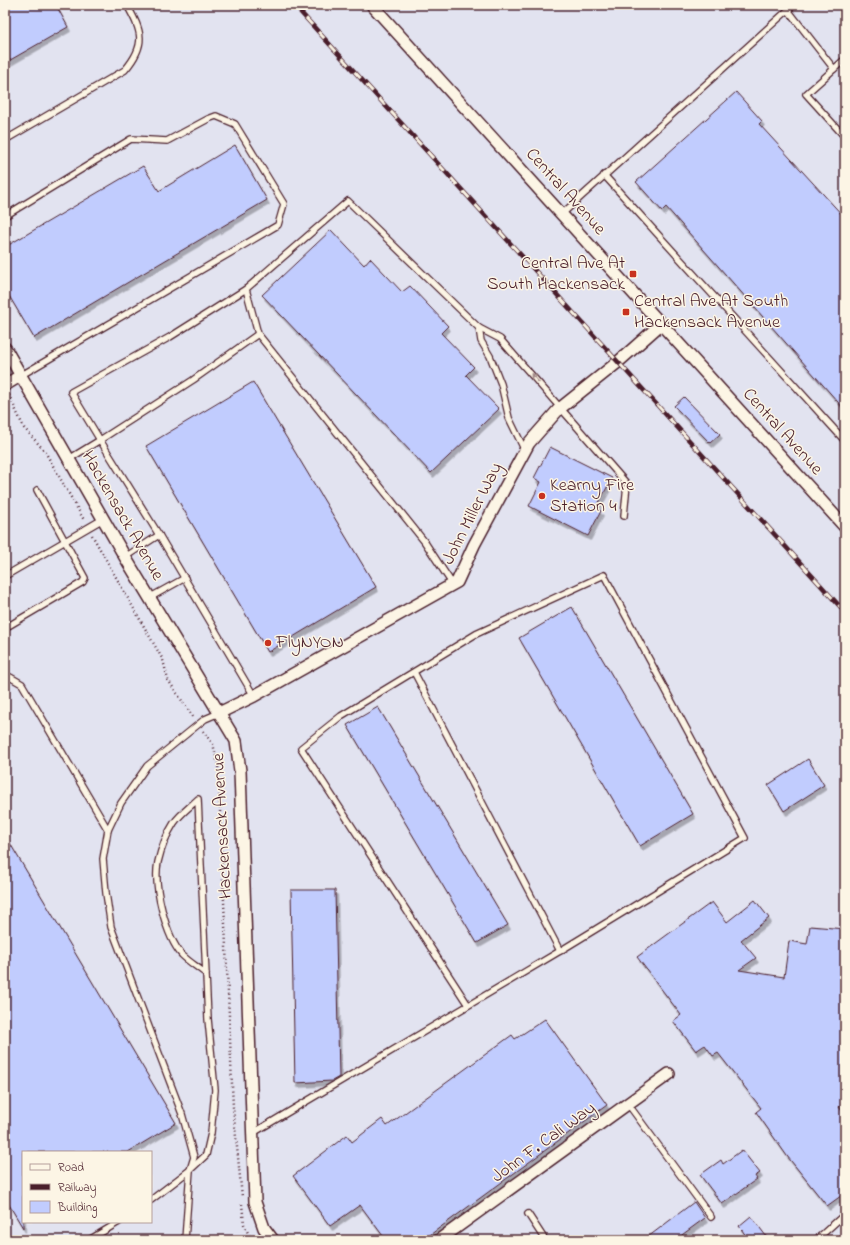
<svg xmlns="http://www.w3.org/2000/svg" width="850" height="1245" font-family="'Indie Flower',sans-serif">
<style>
.built{fill:#e2e3f0;fill-rule:evenodd}
.building{fill:#c1ccfe;stroke:#4a1f2b;filter:url(#shadow)}
.lines{fill:none;stroke-linecap:round;stroke-linejoin:round}
.lane-casing{stroke:#4a1f2b;stroke-width:8}
.street-casing{stroke:#4a1f2b;stroke-width:14}
.path{stroke:#4a1f2b;stroke-width:2.5;stroke-dasharray:1 3;stroke-linecap:butt}
.lane{stroke:#fcf5e5;stroke-width:5.5}
.street{stroke:#fcf5e5;stroke-width:11}
.rail-casing{stroke:#4a1f2b;stroke-width:4.5}
.rail{stroke:#fcf5e5;stroke-width:3;stroke-dasharray:9;stroke-linecap:butt}
.oneway{stroke:#a38a88}
.poi-dot{fill:#c8321e;stroke:#fcf5e5;stroke-width:1.5}
.labels{text-anchor:middle;dominant-baseline:central;stroke-width:3;stroke-linejoin:round;paint-order:stroke}
.street-label{font-size:18px;fill:#4a1f2b;stroke:#fcf5e5}
.poi-label{font-size:18px;fill:#4a1f2b;stroke:#fcf5e5;text-anchor:start}
</style>
<defs>
<filter id="shadow"><feDropShadow dx="2.5" dy="4.5" stdDeviation="0" flood-color="#0004"/></filter>
</defs>
<rect width="100%" height="100%" fill="#f0edea"/>
<filter id="ink" filterUnits="userSpaceOnUse"><feTurbulence type="fractalNoise" baseFrequency=".025" numOctaves="2"/><feDisplacementMap in="SourceGraphic" scale="8" xChannelSelector="R" yChannelSelector="G"/><feConvolveMatrix kernelMatrix="1 2 1 2 8 2 1 2 1" color-interpolation-filters="sRGB"/></filter>
<g filter="url(#ink)">
<!-- built -->
<path class="built" d="M5,5h840v1235h-840zM23,1152h128v70h-128z"/>
<!-- building -->
<g class="building">
<path d="M5,5h51l12,22 -63,36z"/>
<path d="M736,92l26,29 -3,3 86,94v192l-179,-203 -4,4 -26,-29z"/>
<path d="M235,145l32,55 -233,138 -29,-49v-42l138,-81 16,25z"/>
<path d="M331,230l33,35 6,-7 32,34 8,-6 38,40 -7,7 33,34 -8,8 33,34 -68,64 -169,-178z"/>
<path d="M253,382l123,205 -108,65 -122,-206z"/>
<path d="M684,397l36,37 -10,9 -36,-37z"/>
<path d="M550,447l62,31 -16,30 5,3 -13,25 -59,-30 12,-24 -7,-4z"/>
<path d="M572,607l121,207 -53,32 -121,-208z"/>
<path d="M378,707l130,218 -31,18 -130,-218z"/>
<path d="M808,759l16,26 -40,26 -16,-26z"/>
<path d="M5,835l171,288 -48,29h-105v76l-18,-30z"/>
<path d="M291,890h44l4,187 -7,4 -37,2z"/>
<path d="M755,900l14,18 -28,22 15,18 -17,12 45,7 5,-36 18,3 3,-18 35,3v173l-6,5 6,8v78l-18,13 -40,-50 -31,-44 5,-4 -43,-55 -5,3 -8,-11 -9,6 -23,-30 8,-6 -44,-58 75,-55 15,20z"/>
<path d="M545,1019l62,86 -184,135h-37l-26,-35 -30,21 -37,-50 54,-41 5,7 30,-23 5,7 125,-91 3,4z"/>
<path d="M742,1150l18,23 -5,3 2,3 -35,25 -22,-29 21,-15 2,4z"/>
<path d="M694,1202l11,16 -30,22h-31z"/>
<path d="M751,1216l18,24h-20l-10,-14z"/>
</g>
<g class="lines">
<!-- lane casing -->
<g class="lane-casing">
<g id="lane">
<path d="M788,10l6,-5"/>
<path d="M834,69l11,-10"/>
<path d="M5,140l120,-70c22,-26 17,-38 2,-65"/>
<path d="M604,175l241,266"/>
<path d="M562,214l226,-204 46,59 -28,25 39,43"/>
<path d="M5,216l126,-77 36,2 41,-22 8,-3 19,8 49,80 -6,21 -258,151"/>
<path d="M246,289l-76,48 -99,55 29,48 93,-60 65,-46"/>
<path d="M479,328l21,11 127,145 -3,32"/>
<path d="M69,459l31,-19 59,95 95,161"/>
<path d="M125,557l34,-22"/>
<path d="M5,576l98,-57"/>
<path d="M453,585l-29,-44 -166,-207 -12,-45 102,-88 131,127 2,13 9,15 11,28 8,34 16,33"/>
<path d="M149,598l36,-20"/>
<path d="M5,628l78,-46 2,-4 -48,-88"/>
<path d="M414,672l146,279 185,-113 -141,-263 -128,59 -135,82 -40,32 167,257"/>
<path d="M5,677h5l12,7 86,146"/>
<path d="M628,1104l83,113"/>
<path d="M253,1133l307,-182"/>
<path d="M151,1200l39,-30 4,-13 -12,-43 -71,-187 -5,-34 -3,-34 5,-29 13,-27 26,-37 58,-47 14,-6"/>
<path d="M528,1214l17,26"/>
<path d="M89,1240l30,-18"/>
<path d="M185,1240l5,-70 16,-15 5,-22 4,-43 -7,-71 -10,-220c-7,7 -18,15 -24,24 -7,11 -13,26 -16,39 -5,24 8,75 24,93 7,7 17,13 24,19"/>
<path d="M816,1240l29,-26"/>
</g>
</g>
<!-- street casing -->
<g class="street-casing">
<g id="street">
<path d="M372,5l473,522"/>
<path d="M5,348l120,209 111,184 4,30 15,431 9,26 9,12"/>
<path d="M5,385l15,-9"/>
<path d="M219,713l35,-17 203,-114 17,-37 55,-102 29,-33 60,-48 43,-38"/>
<path d="M439,1240l230,-166"/>
</g>
</g>
<!-- path -->
<g class="path">
<path d="M9,395l15,33 20,22 40,70"/>
<path d="M92,535l71,125 5,20 25,37"/>
<path d="M203,731l10,13 5,20 15,343 9,90"/>
<path d="M242,1204l2,20 7,16"/>
</g>
<!-- lane -->
<use href="#lane" class="lane"/>
<!-- street -->
<use href="#street" class="street"/>
<!-- rail casing -->
<g class="rail-casing">
<path id="rail" d="M294,5l551,607"/>
</g>
<!-- rail -->
<use href="#rail" class="rail"/>
</g>
<!-- one-way arrows -->
<defs><path id="oneway-shaft" d="M-6 0H5M1.5-3L5.5 0L1.5 3" fill="none" stroke-width="1.6" stroke-linecap="round" stroke-linejoin="round"/></defs>
<use class="oneway" href="#oneway-shaft" transform="translate(535 378) rotate(-132)"/>
</g>
<!-- markers -->
<g class="poi-dot">
<rect x="629" y="270" width="8" height="8" rx="2"/>
<rect x="622" y="308" width="8" height="8" rx="2"/>
<circle cx="542" cy="496" r="4"/>
<circle cx="268" cy="643" r="4"/>
</g>
<g class="labels">
<!-- street labels -->
<g class="street-label">
<text transform="translate(565 192) rotate(48)">Central Avenue</text>
<text transform="translate(782 432) rotate(48)">Central Avenue</text>
<text transform="translate(473 514) rotate(-63)">John Miller Way</text>
<text transform="translate(122 516) rotate(60)">Hackensack Avenue</text>
<text transform="translate(223 826) rotate(-93)">Hackensack Avenue</text>
<text transform="translate(544 1143) rotate(-36)">John F. Cali Way</text>
</g>
<!-- poi labels -->
<g class="poi-label">
<text x="625" y="264" text-anchor="end">Central Ave At<tspan x="625" dy="21">South Hackensack</tspan></text>
<text x="634" y="302">Central Ave At South<tspan x="634" dy="21">Hackensack Avenue</tspan></text>
<text x="550" y="486">Kearny Fire<tspan x="550" dy="21">Station 4</tspan></text>
<text x="276" y="643">FlyNYON</text>
</g>
</g>
<!-- margin -->
<rect width="850" height="1245" fill="none" stroke="#fcf5e5" stroke-width="20"/>
<rect x="10" y="10" width="830" height="1225" fill="none" stroke="#4a1f2b" stroke-width="1.5" filter="url(#ink)"/>
<!-- legend -->
<rect x="22" y="1151" width="130" height="72" fill="#fcf5e5" stroke="#b59f9b"/>
<rect x="30" y="1164" width="20" height="6" fill="#fcf5e5" stroke="#b59f9b"/>
<text x="58" y="1171" font-size="12" fill="#4a1f2b">Road</text>
<rect x="30" y="1184" width="20" height="6" fill="#4a1f2b" stroke="#b59f9b"/>
<text x="58" y="1191" font-size="12" fill="#4a1f2b">Railway</text>
<rect x="30" y="1201" width="20" height="12" fill="#c1ccfe" stroke="#b59f9b"/>
<text x="58" y="1211" font-size="12" fill="#4a1f2b">Building</text>
</svg>
